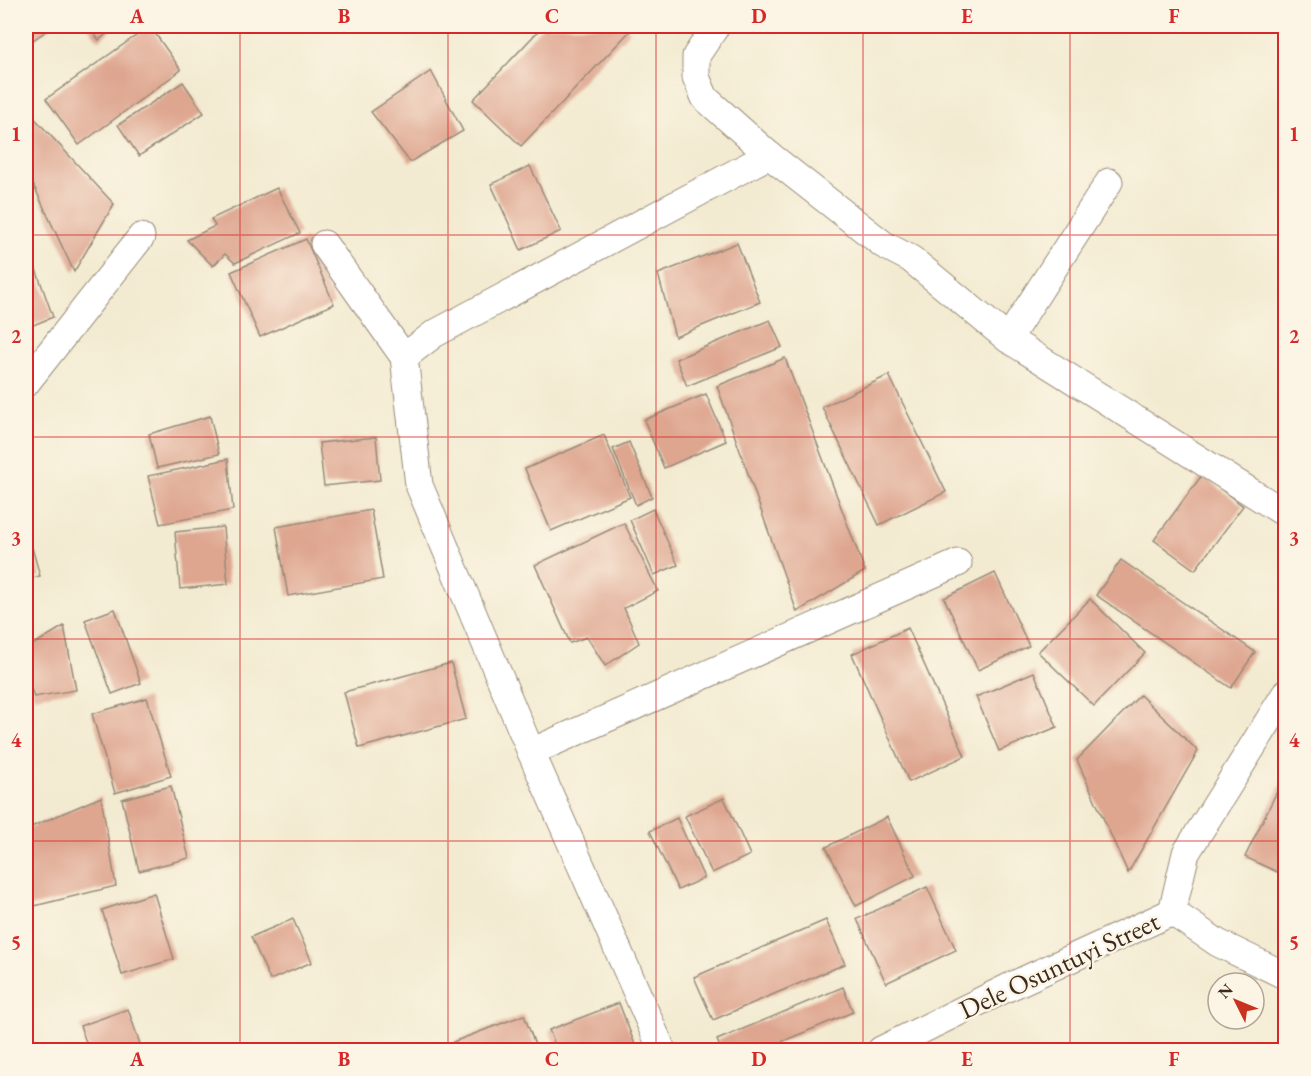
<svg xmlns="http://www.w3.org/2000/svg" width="1311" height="1076" font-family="'EB Garamond',serif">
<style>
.building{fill:#dea58f}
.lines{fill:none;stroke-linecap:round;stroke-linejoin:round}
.street-casing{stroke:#978a78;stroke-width:29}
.street{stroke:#fff;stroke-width:27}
.grid{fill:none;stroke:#d62828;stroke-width:1.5;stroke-opacity:0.55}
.labels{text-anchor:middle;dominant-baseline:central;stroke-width:5;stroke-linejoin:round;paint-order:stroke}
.street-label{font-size:27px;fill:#3b2a1e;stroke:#fcf5e5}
.neatline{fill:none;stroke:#d62828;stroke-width:2}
.grid-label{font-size:20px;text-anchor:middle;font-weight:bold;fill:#d62828}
</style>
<rect width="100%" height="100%" fill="#fcf5e5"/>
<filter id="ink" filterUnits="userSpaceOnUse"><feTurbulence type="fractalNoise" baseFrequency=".0167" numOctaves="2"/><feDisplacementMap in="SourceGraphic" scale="12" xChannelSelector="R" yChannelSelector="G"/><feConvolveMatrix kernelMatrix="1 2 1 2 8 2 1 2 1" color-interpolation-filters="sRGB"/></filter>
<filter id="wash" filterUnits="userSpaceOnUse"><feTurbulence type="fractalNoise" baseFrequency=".008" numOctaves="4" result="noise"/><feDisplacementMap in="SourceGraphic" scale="24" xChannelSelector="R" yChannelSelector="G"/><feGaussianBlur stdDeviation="1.35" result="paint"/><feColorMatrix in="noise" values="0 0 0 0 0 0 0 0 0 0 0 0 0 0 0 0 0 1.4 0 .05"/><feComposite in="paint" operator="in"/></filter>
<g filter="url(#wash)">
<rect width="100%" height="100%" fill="#f3ebd1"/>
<g id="blocks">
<!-- building -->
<g class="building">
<path d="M26,26h27l-27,19z"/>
<path d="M87,26h29l-17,14z"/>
<path d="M150,26l31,44 -102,75 -33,-46z"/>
<path d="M543,26h81l6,5 -109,115 -48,-46z"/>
<path d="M431,71l32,60 -53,31 -39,-50z"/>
<path d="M183,82l21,31 -65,43 -21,-31z"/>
<path d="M26,109l88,95 -40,68 -48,-103z"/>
<path d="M530,166l31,65 -40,19 -30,-66z"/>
<path d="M277,188l23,45 -65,30 -10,-9 -12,12 -26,-26 28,-14 -4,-7z"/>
<path d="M306,239l28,65 -74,33 -29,-65z"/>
<path d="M26,241l27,76 -27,11z"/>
<path d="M737,243l23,59 -85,35 -17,-63z"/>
<path d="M770,320l12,27 -95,39 -11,-27z"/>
<path d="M785,358l80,213 -68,41 -80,-226z"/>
<path d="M889,375l57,117 -67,33 -57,-118z"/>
<path d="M706,394l20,47 -62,27 -20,-48z"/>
<path d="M210,416l9,38 -62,14 -8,-34z"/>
<path d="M604,435l26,62 -79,34 -26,-62z"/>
<path d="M376,437l4,43 -56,6 -5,-43z"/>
<path d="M629,442l23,55 -16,8 -23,-56z"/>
<path d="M228,459l5,51 -73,14 -12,-48z"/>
<path d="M1202,475l41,31 -48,64 -41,-30z"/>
<path d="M653,509l25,56 -24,10 -24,-55z"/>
<path d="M371,510l12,69 -95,17 -12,-69z"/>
<path d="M624,523l34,68 -34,17 15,35 -34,23 -18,-29 -17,6 -35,-78z"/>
<path d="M26,526l14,50 -14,4z"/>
<path d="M223,527l5,57 -48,5 -5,-57z"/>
<path d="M1121,560l134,92 -24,36 -135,-93z"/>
<path d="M995,573l34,73 -51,24 -34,-72z"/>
<path d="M1090,599l55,54 -51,53 -56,-54z"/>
<path d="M115,609l26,74 -29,11 -27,-74z"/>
<path d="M64,626l12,64 -42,7 -8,-21v-27z"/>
<path d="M908,628l57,128 -56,26 -57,-128z"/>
<path d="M451,663l15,56 -107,29 -15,-56z"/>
<path d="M1034,672l23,55 -58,24 -23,-54z"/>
<path d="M1140,695l58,56 -70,122 -51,-113z"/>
<path d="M147,698l24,78 -56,17 -23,-79z"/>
<path d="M1286,773v103l-41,-19z"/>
<path d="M171,786l18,72 -50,13 -17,-72z"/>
<path d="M101,797l15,89 -90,22v-79z"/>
<path d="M724,798l26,57 -38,18 -27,-57z"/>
<path d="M887,817l28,59 -59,30 -30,-59z"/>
<path d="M677,818l27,60 -26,12 -28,-59z"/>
<path d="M927,887l29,63 -70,33 -29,-64z"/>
<path d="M154,893l20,66 -52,16 -20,-65z"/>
<path d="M293,919l19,43 -42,18 -19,-43z"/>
<path d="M826,920l19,44 -132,56 -19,-43z"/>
<path d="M843,987l10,25 -91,38h-41l-4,-10z"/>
<path d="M619,1003l18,47h-80l-8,-20z"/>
<path d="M128,1009l14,41h-53l-9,-24z"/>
<path d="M524,1015l13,35h-80l-4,-8z"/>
</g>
</g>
</g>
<g filter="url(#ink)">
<use href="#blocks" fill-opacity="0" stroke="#978a78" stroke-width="1.5"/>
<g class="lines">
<!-- street casing -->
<g class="street-casing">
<g id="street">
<path d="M716,26l-20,30v21l9,21 64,57 115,90 27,14 97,80 278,175"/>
<path d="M324,244l80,113 15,128 112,267 131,298"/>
<path d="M1008,339l101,-157"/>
<path d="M404,357l30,-23 335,-179"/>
<path d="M26,383l115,-146"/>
<path d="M531,752l427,-189"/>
<path d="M1172,912l14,-59 100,-160"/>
<path d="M1172,912l46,31 68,33"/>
<path d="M881,1050l126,-62 165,-76"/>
</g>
</g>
<!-- street -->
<use href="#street" class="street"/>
</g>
</g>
<!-- grid -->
<path class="grid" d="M240,26v1024M448,26v1024M656,26v1024M863,26v1024M1070,26v1024M26,235h1260M26,437h1260M26,639h1260M26,841h1260"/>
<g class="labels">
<!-- street labels -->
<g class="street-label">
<text transform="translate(1059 965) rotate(-25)">Dele Osuntuyi Street</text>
</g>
</g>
<!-- margin -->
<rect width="1311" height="1076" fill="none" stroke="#fcf5e5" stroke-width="66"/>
<!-- north arrow -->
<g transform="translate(1236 1001) rotate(313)"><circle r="28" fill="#fcf5e5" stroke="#afa495" stroke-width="1.5"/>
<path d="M0-4.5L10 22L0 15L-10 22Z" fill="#c8321e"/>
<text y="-9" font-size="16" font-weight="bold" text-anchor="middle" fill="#3b2a1e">N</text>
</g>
<rect x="33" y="33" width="1245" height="1010" class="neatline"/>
<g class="grid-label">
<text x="137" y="23">A</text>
<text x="344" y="23">B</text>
<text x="552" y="23">C</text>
<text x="759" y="23">D</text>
<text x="967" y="23">E</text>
<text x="1174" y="23">F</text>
<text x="16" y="141">1</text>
<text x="1294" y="141">1</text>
<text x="16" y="343">2</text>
<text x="1294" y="343">2</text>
<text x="16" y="545">3</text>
<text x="1294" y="545">3</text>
<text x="16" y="747">4</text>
<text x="1294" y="747">4</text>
<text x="16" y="949">5</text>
<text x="1294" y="949">5</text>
<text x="137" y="1066">A</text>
<text x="344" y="1066">B</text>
<text x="552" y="1066">C</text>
<text x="759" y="1066">D</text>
<text x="967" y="1066">E</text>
<text x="1174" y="1066">F</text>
</g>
</svg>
